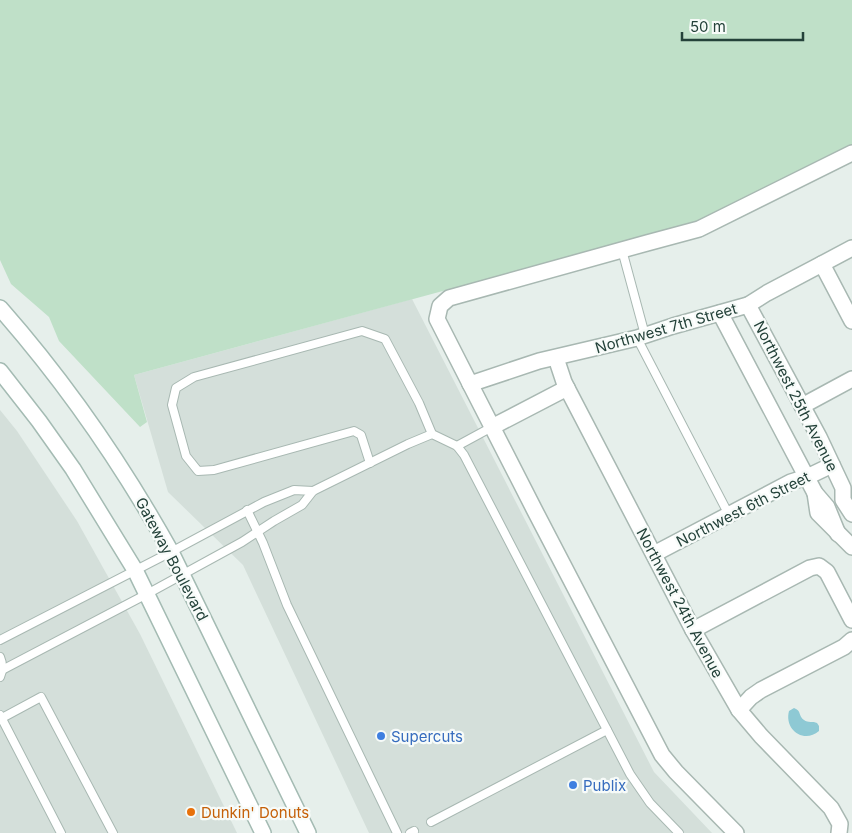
<svg xmlns="http://www.w3.org/2000/svg" width="852" height="833" font-family="Inter,sans-serif">
<style>
.built{fill:#d4dfda}
.green{fill:#bfe0c8}
.water{fill:#8ec9d4}
.lines{fill:none;stroke-linecap:round;stroke-linejoin:round}
.service-casing{stroke:#a8b8b2;stroke-width:10}
.minor-casing{stroke:#a8b8b2;stroke-width:18}
.secondary-casing{stroke:#a4bbb3;stroke-width:18}
.service{stroke:#fff;stroke-width:8}
.minor{stroke:#fff;stroke-width:15}
.secondary{stroke:#fff;stroke-width:15}
.shop-dot{fill:#3f7fe0;stroke:#f7fbf9;stroke-width:2}
.food-dot{fill:#e8710a;stroke:#f7fbf9;stroke-width:2}
.labels{text-anchor:middle;dominant-baseline:central;stroke-width:4.5;stroke-linejoin:round;paint-order:stroke}
.street-label{font-size:15px;fill:#24423a;stroke:#f7fbf9}
.shop-label{font-size:15px;fill:#366cbe;stroke:#f7fbf9;text-anchor:start}
.food-label{font-size:15px;fill:#c56008;stroke:#f7fbf9;text-anchor:start}
</style>
<rect width="100%" height="100%" fill="#e6efeb"/>
<!-- built -->
<g class="built">
<path d="M412,299l242,473 58,61h-343l-126,-268 -75,-73 -34,-117z"/>
<path d="M0,410l17,21 60,90 63,113 97,199h-237z"/>
</g>
<!-- green -->
<path class="green" d="M0,0h852v146l-152,75 -566,154 13,47 -7,5 -81,-86 -10,-24 -38,-33 -11,-24z"/>
<!-- water -->
<path class="water" d="M794,708c8,3 4,8 10,12 4,3 9,1 13,3l2,3v5c-15,13 -35,-1 -30,-20z"/>
<g class="lines">
<!-- service casing -->
<g class="service-casing">
<g id="service">
<path d="M622,250l23,85"/>
<path d="M637,338l92,177"/>
<path d="M457,446l35,-19"/>
<path d="M370,463l-9,-28 -7,-4 -140,39 -16,1 -12,-15 -14,-51 4,-17 18,-11 168,-46 23,8 34,64 13,31 25,12 7,9 166,319 20,29 29,30"/>
<path d="M247,510l16,33 24,62 110,228"/>
<path d="M0,640l171,-88 93,-50 30,-12 19,1"/>
<path d="M0,657c3,7 3,13 0,20"/>
<path d="M2,670l145,-76 95,-52 32,-21 28,-16 11,-14 95,-47 24,-10"/>
<path d="M0,715l61,118"/>
<path d="M2,718l39,-21 72,136"/>
<path d="M431,822l176,-92"/>
<path d="M410,833l4,-2"/>
</g>
</g>
<!-- minor casing -->
<g class="minor-casing">
<g id="minor">
<path d="M822,264l30,57"/>
<path d="M748,305l71,132 24,51v12l9,14"/>
<path d="M720,313l95,180 12,14 11,27"/>
<path d="M556,358l8,24 3,6 126,242 46,80 22,26 70,72 9,16 -1,9"/>
<path d="M470,384l69,-23 98,-23 36,-12 75,-21 19,-12 85,-45"/>
<path d="M802,406l50,-27"/>
<path d="M492,427l75,-39"/>
<path d="M815,493l3,20 34,34"/>
<path d="M654,554l137,-72 16,-5 25,-12"/>
<path d="M693,630l117,-62 9,-2 8,6 25,48"/>
<path d="M739,710l12,-13 10,-7 83,-43 8,-7"/>
<path d="M736,833l-60,-61 -14,-17 -128,-246 -97,-190 3,-13 9,-8 198,-55 52,-14 153,-76"/>
</g>
</g>
<!-- secondary casing -->
<g class="secondary-casing">
<g id="secondary">
<path d="M0,308c66,75 122,156 171,244l137,281"/>
<path d="M0,371l39,50 34,48 62,101 128,263"/>
</g>
</g>
<!-- service -->
<use href="#service" class="service"/>
<!-- minor -->
<use href="#minor" class="minor"/>
<!-- secondary -->
<use href="#secondary" class="secondary"/>
</g>
<!-- markers -->
<g class="shop-dot">
<circle cx="381" cy="736" r="5"/>
<circle cx="573" cy="785" r="5"/>
</g>
<circle class="food-dot" cx="191" cy="812" r="5"/>
<g class="labels">
<!-- street labels -->
<g class="street-label">
<text transform="translate(666 328) rotate(-16)">Northwest 7th Street</text>
<text transform="translate(796 396) rotate(63)">Northwest 25th Avenue</text>
<text transform="translate(743 509) rotate(-27)">Northwest 6th Street</text>
<text transform="translate(172 559) rotate(62)">Gateway Boulevard</text>
<text transform="translate(680 603) rotate(62)">Northwest 24th Avenue</text>
</g>
<!-- shop labels -->
<g class="shop-label">
<text x="391" y="736">Supercuts</text>
<text x="583" y="785">Publix</text>
</g>
<!-- food labels -->
<g class="food-label">
<text x="201" y="812">Dunkin' Donuts</text>
</g>
</g>
<!-- scale -->
<path d="M682 32v8h121v-8" fill="none" stroke="#24423a" stroke-width="2.5"/>
<text x="690" y="32" font-size="15" fill="#24423a" stroke="#f7fbf9" stroke-width="4" paint-order="stroke">50 m</text>
</svg>
